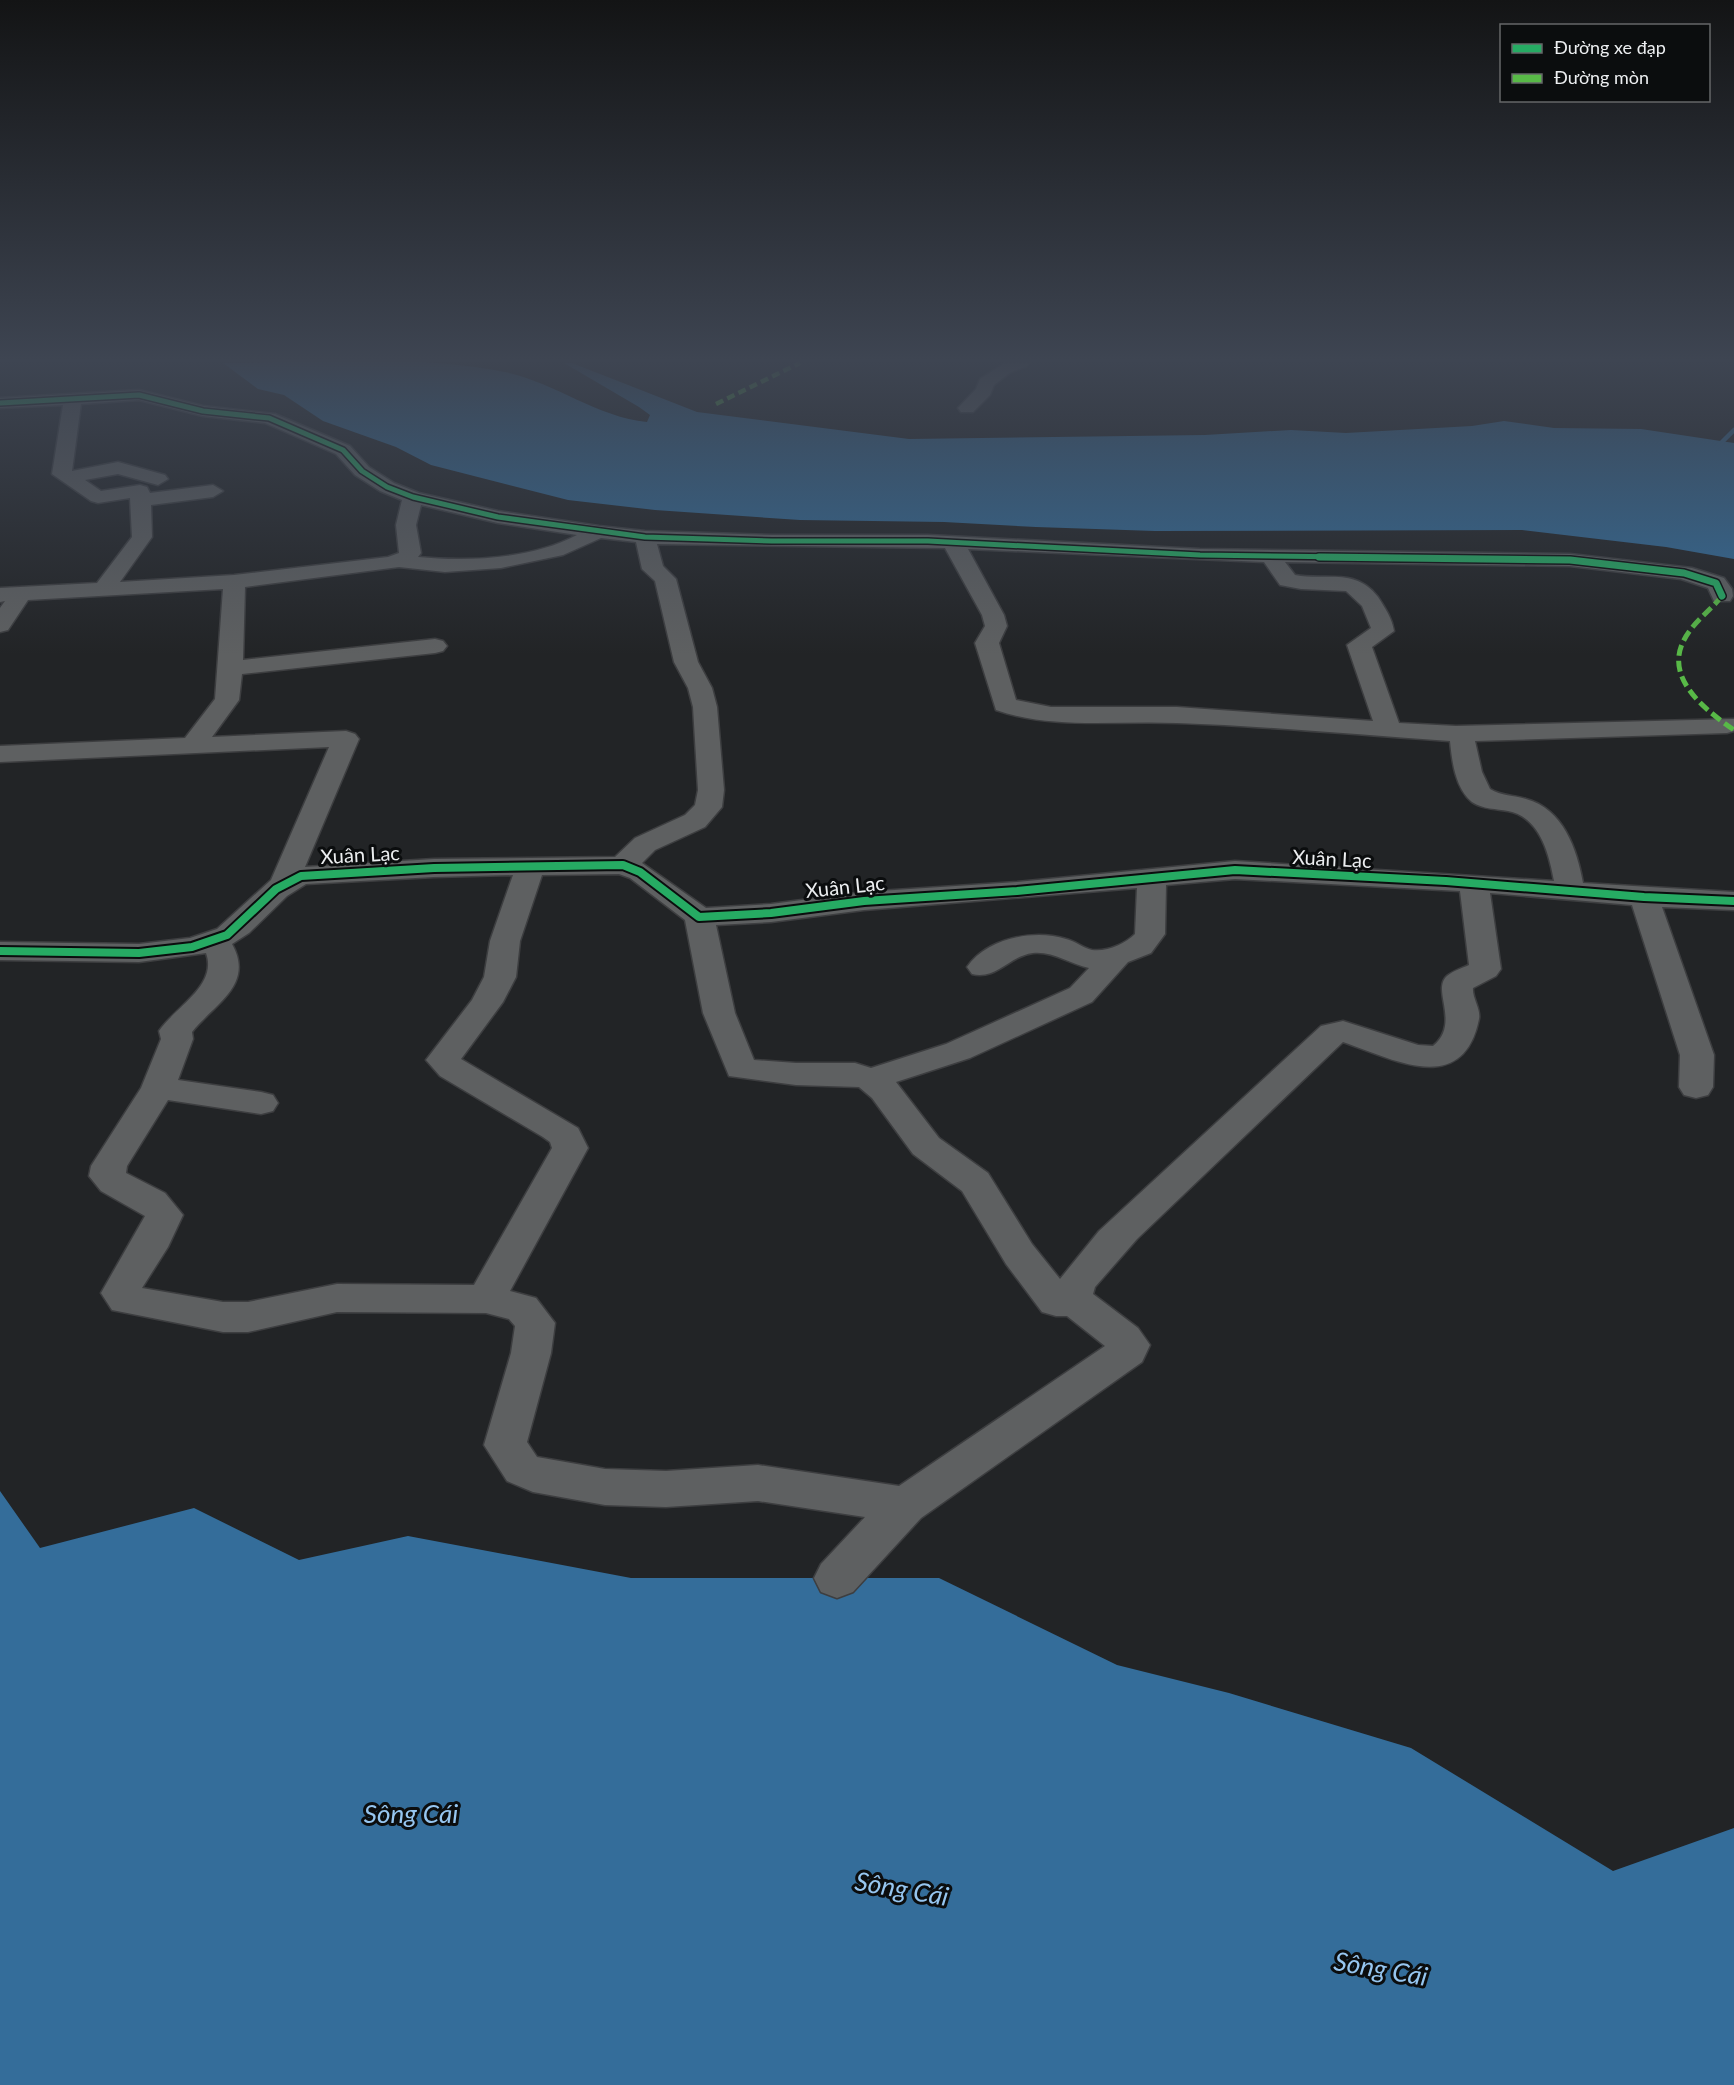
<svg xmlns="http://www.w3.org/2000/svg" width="1734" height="2085" font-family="Lato,sans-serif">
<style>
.water{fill:#346d9a}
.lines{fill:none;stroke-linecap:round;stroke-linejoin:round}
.stream{stroke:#346d9a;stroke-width:4.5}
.minor-casing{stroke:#3d3e40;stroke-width:3}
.minor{fill:#5e6061;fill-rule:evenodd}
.quiet-far1{stroke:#58b947;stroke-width:4.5;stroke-dasharray:8 4.5;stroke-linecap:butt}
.quiet{stroke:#58b947;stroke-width:5;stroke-dasharray:11 5;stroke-linecap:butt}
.cycleway-far2-casing{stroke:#0b0d0e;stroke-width:8}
.cycleway-far1-casing{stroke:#0b0d0e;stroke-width:10}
.cycleway-casing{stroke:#0b0d0e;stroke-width:12}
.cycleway-far2{stroke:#26ab63;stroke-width:5}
.cycleway-far1{stroke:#26ab63;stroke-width:7}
.cycleway{stroke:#26ab63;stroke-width:8}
.labels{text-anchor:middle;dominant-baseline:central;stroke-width:6;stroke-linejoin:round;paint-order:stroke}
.street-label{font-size:20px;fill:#eceef0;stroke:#0b0d0e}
.near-water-label{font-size:26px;font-style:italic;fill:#96c6f0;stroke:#0b0d0e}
</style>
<rect width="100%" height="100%" fill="#222426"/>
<!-- water -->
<g class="water">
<path d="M223,363c91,0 194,-9 282,9 49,10 92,45 142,50l3,-7 -11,-8 -75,-44h8l125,49 212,27 296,-4 86,-5 55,3 126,-7 32,-5 50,7 87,1 93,14v116l-68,-12 -144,-17 -367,1 -119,-4 -92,-5 -144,-2 -145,-10 -87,-10 -137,-35 -35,-18 -73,-26 -39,-26 -26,-6z"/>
<path d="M0,1491l40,57 154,-40 105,52 109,-24 223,42h308l178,87 112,28 182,55 202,123 121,-43v257h-1734z"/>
</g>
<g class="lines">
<!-- stream -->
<path class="stream" d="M1715,449l19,-19"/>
<!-- minor casing -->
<g class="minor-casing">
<g id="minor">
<path d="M1005,363h24l-2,3 -16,6 -17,13 -4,10 -17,17h-12l-3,-4 18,-19 4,-10z"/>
<path d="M139,390l64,16 72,8 75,32 19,21 25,16 25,10 79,18 101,15 46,5 127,4h156l272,14 370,5 122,14 32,10 8,11 1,7 -3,5h-16l-6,-13 -27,-9 -111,-13 -285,-4 10,13c31,6 60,-8 83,22 7,11 14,21 16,34l-22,16 27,76 57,3 278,-7v12l-7,2 -252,8 7,31 8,17c11,7 24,6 36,10 37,10 51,50 57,84l151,9v18l-72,-3 52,148 -1,32 -5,8 -12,3 -12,-3 -5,-8 1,-32 -48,-150 -142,-12 11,76 -5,7 -23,12c-1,10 8,21 6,31 -16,79 -86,40 -136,23l-206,197 -42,48 -2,7 45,34 12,17 -8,17 -221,156 -68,74 -16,6 -16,-6 -7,-14 7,-14 44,-47 -107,-16 -92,6 -61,-2 -72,-13 -26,-11 -23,-36 27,-92 4,-27 -6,-7 -23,-6 -149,-1 -89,20h-25l-111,-22 -11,-17 44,-77 -44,-25 -12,-15 2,-10 50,-78 20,-49 -2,-8c16,-24 59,-45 47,-78l-67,9 -139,-2v-18l139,2 51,-6 27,-9 54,-49 58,-133 -329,15v-16l185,-8 30,-39 8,-110 -195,11 -20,30 -8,2v-24l5,-7 -5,1v-14l97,-5 35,-46 -2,-39 -32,5 -7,-2 -39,-27 11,-69 -63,3v-10zM139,400l64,16 62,7 71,31 19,21 25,16 22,9 -6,25 3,28 -11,4 -154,18 -114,7 32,-45 -1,-32 62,-8 10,-6 -10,-6 -63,8 -3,-6 -7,-2 -39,6 -16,-11 33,-6 40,11 10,-6 -3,-4 -47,-13 -46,9 9,-67zM421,505l77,18 79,12c-45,24 -109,27 -159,22l3,-4 -5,-28zM601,538l35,4 6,27 13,12 19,81 14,26 5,19 5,83 -3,15 -10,10 -50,23 -20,19 -181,2 -129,8 54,-128 -4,-5 -9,-3 -134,6 27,-37 3,-26 193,-21 8,-2 4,-5 -4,-5 -8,-2 -192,21 2,-73 154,-20 46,5 56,-4 62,-13zM657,544l288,4 37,67 3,11 -10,17 21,67c58,20 121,10 181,13 91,3 182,12 273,18 2,20 5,47 22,61 10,7 25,7 36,9 32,6 41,43 46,70l-319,-20 -218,21 -153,10 -93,12 -65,4 -64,-45 13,-13 50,-23 17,-20 2,-17 -7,-83 -5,-19 -14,-26 -22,-83 -13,-13zM968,549l296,13 16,23 21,4 45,2 16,15 9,22 -24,17 26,76 -196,-14h-126l-35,-7 -17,-57 8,-17 -3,-11zM619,874l11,4 55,42 18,93 26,63 67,9 63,2 13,11 41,56 49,37 44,73 36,48 14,4h11l38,30 -206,140 -141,-21 -92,6 -61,-2 -68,-12 -10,-15 24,-89 4,-30 -19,-25 -26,-7 78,-143 -10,-20 -117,-69 42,-57 13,-25 4,-36 22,-66zM513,875l-23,66 -6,36 -12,23 -46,60 14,16 103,61 7,5 2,6 -78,137 -137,-1 -89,18h-25l-81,-14 26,-41 15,-32 -18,-22 -39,-20 1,-7 41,-66 93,14 12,-3 5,-8 -5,-8 -12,-3 -83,-12 15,-41 -1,-7c22,-28 63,-47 40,-88l17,-11 38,-37 19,-12 128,-7zM1235,879l225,12 9,74c-7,3 -16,6 -22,11 -16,14 14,47 -14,70l-15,-1 -75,-24 -22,5 -222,205 -39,48 -28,-35 -44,-71 -49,-35 -43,-56 74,-24 122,-56 36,-40 23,-9 14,-19 1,-49zM1137,888l-2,46c-10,10 -28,18 -43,16 -9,-2 -17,-9 -26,-11 -32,-10 -79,-1 -99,28l5,7c25,6 37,-18 61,-21 20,-2 37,11 56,15l-19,20 -124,56 -75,24 -16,-5h-59l-42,-3 -19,-47 -19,-88 55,-3 93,-12z"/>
</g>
</g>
<!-- minor -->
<use href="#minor" class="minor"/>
<!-- quiet-far1 -->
<path class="quiet-far1" d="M716,404l84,-41"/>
<!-- quiet -->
<path class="quiet" d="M1722,596c-12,15 -31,28 -39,46 -18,38 24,69 51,88"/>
<!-- cycleway-far2 casing -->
<g class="cycleway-far2-casing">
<path id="cycleway-far2" d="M0,403l139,-8 64,16 66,7 74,32 19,21 25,16 26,10 85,20 147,20 127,4h156l272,14 230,3"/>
</g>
<!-- cycleway-far1 casing -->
<g class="cycleway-far1-casing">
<path id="cycleway-far1" d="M1319,557l251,3 114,13 32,10 6,13"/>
</g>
<!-- cycleway casing -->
<g class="cycleway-casing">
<path id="cycleway" d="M0,951l139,2 53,-6 35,-12 49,-46 25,-13 133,-8 189,-3 17,7 59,45 72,-4 93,-12 153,-10 218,-21 211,11 198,16 90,4"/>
</g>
<!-- cycleway-far2 -->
<use href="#cycleway-far2" class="cycleway-far2"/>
<!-- cycleway-far1 -->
<use href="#cycleway-far1" class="cycleway-far1"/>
<!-- cycleway -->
<use href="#cycleway" class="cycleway"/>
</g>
<!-- sky -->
<linearGradient id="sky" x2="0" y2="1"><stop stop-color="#131415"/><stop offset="0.55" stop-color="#3e4552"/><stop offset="1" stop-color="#3e4552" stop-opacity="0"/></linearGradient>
<rect width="1734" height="655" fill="url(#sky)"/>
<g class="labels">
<!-- street labels -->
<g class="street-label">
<text transform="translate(360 854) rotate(-3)">Xuân Lạc</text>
<text transform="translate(1332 858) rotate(3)">Xuân Lạc</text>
<text transform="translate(845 886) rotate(-6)">Xuân Lạc</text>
</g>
<!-- near-water labels -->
<g class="near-water-label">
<text x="411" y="1813">Sông Cái</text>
<text transform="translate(902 1888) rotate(10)">Sông Cái</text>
<text transform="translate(1381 1968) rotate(10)">Sông Cái</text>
</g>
</g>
<!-- legend -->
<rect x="1500" y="24" width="210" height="78" fill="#0b0d0e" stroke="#656768" stroke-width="1.5"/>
<rect x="1512" y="44" width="30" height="9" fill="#26ab63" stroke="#656768" stroke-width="1.5"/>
<text x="1554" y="54" font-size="18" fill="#eceef0">Đường xe đạp</text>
<rect x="1512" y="74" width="30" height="9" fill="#58b947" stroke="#656768" stroke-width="1.5"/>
<text x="1554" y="84" font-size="18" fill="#eceef0">Đường mòn</text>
</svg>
